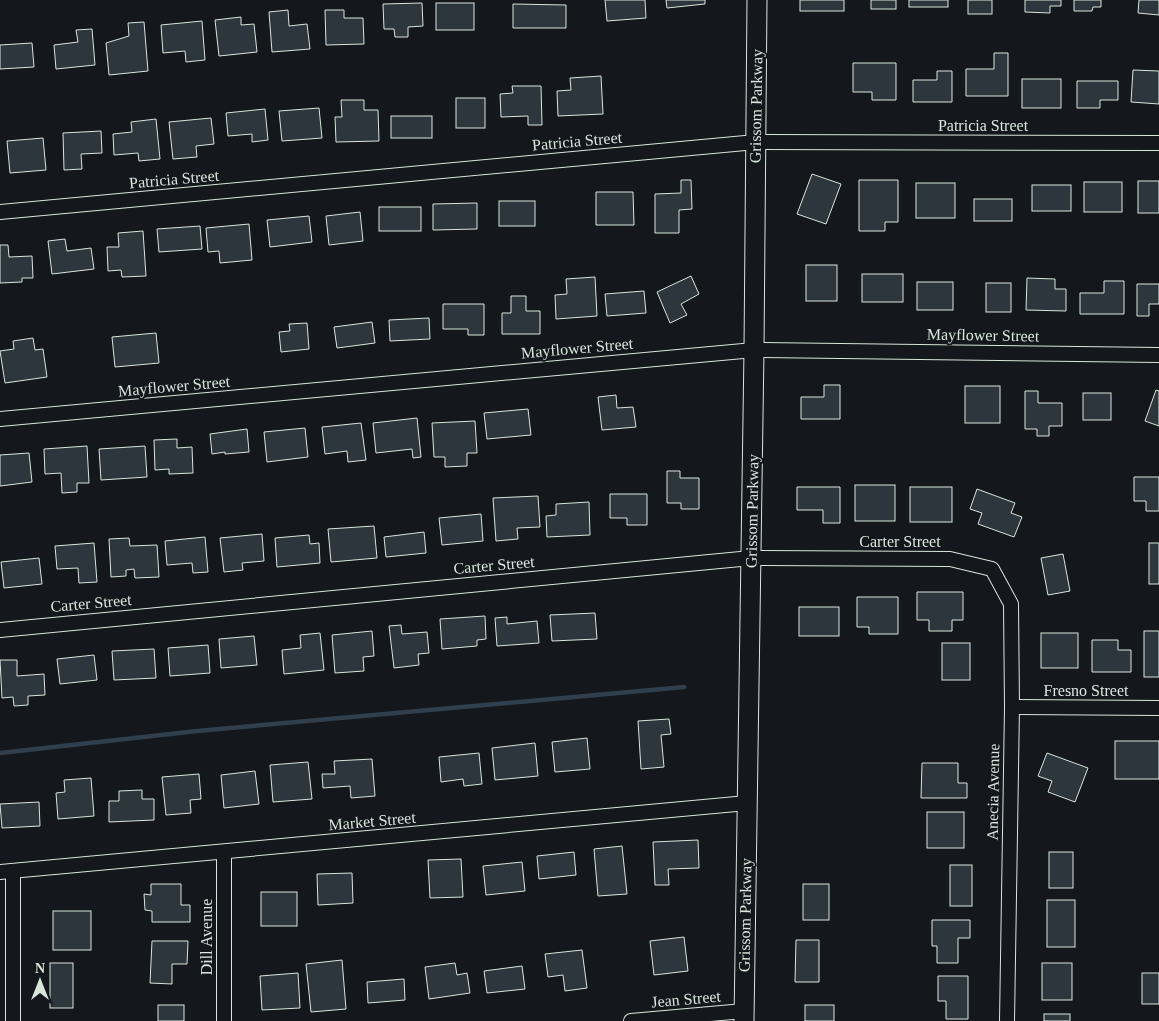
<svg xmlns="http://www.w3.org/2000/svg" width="1159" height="1021" font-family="Georgia,serif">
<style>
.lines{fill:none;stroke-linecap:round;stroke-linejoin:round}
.stream{stroke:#2f3f4d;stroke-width:4.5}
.building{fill:#2c363c;stroke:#d8e6dc}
.minor-casing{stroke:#d8e6dc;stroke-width:16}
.secondary-casing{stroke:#d8e6dc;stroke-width:21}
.minor{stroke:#14181c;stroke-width:14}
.secondary{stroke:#14181c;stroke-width:19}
.labels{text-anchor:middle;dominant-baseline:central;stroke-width:4;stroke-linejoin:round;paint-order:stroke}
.street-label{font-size:16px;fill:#d8e6dc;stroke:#14181c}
</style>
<rect width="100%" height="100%" fill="#14181c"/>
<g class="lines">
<!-- stream -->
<path class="stream" d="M0,753l197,-22 487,-44"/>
</g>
<!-- building -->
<g class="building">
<path d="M605,0h40l1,18 -39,3z"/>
<path d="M666,0h39v4l-38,4z"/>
<rect x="800" y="0" width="44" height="11"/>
<rect x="871" y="0" width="25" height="9"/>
<rect x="909" y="0" width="39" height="7"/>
<rect x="968" y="0" width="24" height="14"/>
<path d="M1025,0h36v6h-11v7l-25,-1z"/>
<path d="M1074,0h27v7h-8l-1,4h-18z"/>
<path d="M1139,0h20v15l-21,-2z"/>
<path d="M422,3l1,23 -15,1v10h-13l-1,-8h-10l-1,-25z"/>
<rect x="436" y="3" width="38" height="27"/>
<path d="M513,4l53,1v23h-53z"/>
<path d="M288,10l1,16 18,-2 3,25 -38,3 -3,-40z"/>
<path d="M325,10h19v8h19l1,26 -38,1z"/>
<path d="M241,17v8l13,-1 3,28 -38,4 -4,-36z"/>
<path d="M202,21l3,39 -19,2 -1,-11 -22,2 -2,-28z"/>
<path d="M144,22l4,49 -39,4 -3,-32 23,-7 -1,-13z"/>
<path d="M92,29l3,36 -39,4 -2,-24 24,-3 -2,-12z"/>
<path d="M32,43l2,24 -34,2v-24z"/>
<path d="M994,53h14v43h-42v-27h28z"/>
<path d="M853,63h43v37h-24v-8h-19z"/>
<path d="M1133,70l26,1v33l-28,-2z"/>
<path d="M937,71h15v31h-39v-22h24z"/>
<path d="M601,76l2,38 -45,2 -1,-25 14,-1 -1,-12z"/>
<rect x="1022" y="79" width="39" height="29"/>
<path d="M1077,81h41v19h-18v8h-23z"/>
<path d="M512,86h29l1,39h-14v-9l-27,1 -1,-23 13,-1z"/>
<rect x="456" y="98" width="29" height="30"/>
<path d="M341,100h23v10h14l1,31 -43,1 -1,-25h7z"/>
<path d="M319,108l3,30 -40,3 -3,-30z"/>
<path d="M265,109l3,31 -16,2v-8l-24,2 -2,-23z"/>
<rect x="391" y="116" width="41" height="22"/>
<path d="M211,118l3,26 -18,2 1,11 -24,2 -4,-37z"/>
<path d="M156,119l4,40 -21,2 -1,-8 -24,2 -1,-21 19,-2 -1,-10z"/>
<path d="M101,131l1,22 -21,1 1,15 -18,1 -1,-37z"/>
<path d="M43,138l3,32 -36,3 -3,-32z"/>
<path d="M812,174l29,10 -15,40 -29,-10z"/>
<path d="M681,180h10l1,29 -13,1v23h-24v-39l26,-1z"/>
<path d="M859,180h39v42h-13v9h-26z"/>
<rect x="1138" y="181" width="21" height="32"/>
<rect x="1084" y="182" width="38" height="30"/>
<rect x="916" y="183" width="39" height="35"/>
<rect x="1032" y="185" width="39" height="26"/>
<path d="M596,192h37l1,33h-38z"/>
<rect x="974" y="199" width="38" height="22"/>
<rect x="499" y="201" width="36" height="25"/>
<path d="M477,203v26l-44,1v-26z"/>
<rect x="379" y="207" width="42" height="24"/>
<path d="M360,212l3,29 -34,4 -3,-29z"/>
<path d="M309,216l3,26 -42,5 -3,-27z"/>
<path d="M249,224l3,36 -32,3 -1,-12 -11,1 -2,-24z"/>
<path d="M200,226l2,23 -43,3 -2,-23z"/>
<path d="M143,231l3,45 -24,1 -1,-7 -13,1 -1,-24h12l-1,-14z"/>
<path d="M65,239l2,12 24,-3 3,21 -42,5 -4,-33z"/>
<path d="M0,245h8l1,12 23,-1 1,22h-11v4l-22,1z"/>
<rect x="806" y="265" width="31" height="36"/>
<rect x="862" y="274" width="41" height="28"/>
<path d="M691,276l8,18 -18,10 6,11 -17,8 -13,-31z"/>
<path d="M595,277l2,39 -41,3 -1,-24 12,-1 -1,-15z"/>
<path d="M1027,278l28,1v10h11v22l-40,-1z"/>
<path d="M1104,281h20v33h-44v-21h24z"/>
<rect x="917" y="282" width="36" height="28"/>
<rect x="986" y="283" width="25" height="29"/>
<path d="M1137,284h22v20h-10v12h-12z"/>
<path d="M644,291l2,22 -39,3 -2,-22z"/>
<path d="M511,296h15v15h14v23h-38v-21h9z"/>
<path d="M443,304h41v31h-16v-6h-25z"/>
<path d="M429,318l1,21 -40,2 -1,-21z"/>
<path d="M372,322l3,21 -38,5 -3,-21z"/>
<path d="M307,323l2,26 -28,3 -2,-20 11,-1 -1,-7z"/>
<path d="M156,333l3,30 -44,4 -3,-30z"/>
<path d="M33,338l2,12 8,-1 4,28 -42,6 -5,-32 14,-2 -1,-8z"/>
<path d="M824,385h16v34h-39v-22h23z"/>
<rect x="965" y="386" width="35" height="37"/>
<path d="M1156,390l3,1v35l-14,-5z"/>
<path d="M1025,391h13v12h24v23h-13v10h-12v-7h-12z"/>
<rect x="1083" y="393" width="28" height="27"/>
<path d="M616,395l1,13 16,-1 3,20 -34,3 -4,-33z"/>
<path d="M528,409l3,26 -44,4 -3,-26z"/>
<path d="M417,418l4,39 -8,1 -1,-9 -36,4 -3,-30z"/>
<path d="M475,421l2,32h-10v13l-22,1v-10h-11l-2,-34z"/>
<path d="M361,423l5,37 -18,2 -1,-11 -22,3 -3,-27z"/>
<path d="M305,428l3,29 -41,5 -3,-30z"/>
<path d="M247,429l2,23 -24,2v-2l-13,2 -2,-20z"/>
<path d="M177,439v9l15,-1 1,26 -24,1v-5l-14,1 -1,-30z"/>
<path d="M87,446l2,37h-12v9l-15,1 -1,-20 -16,1 -1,-25z"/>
<path d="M145,446l2,31 -46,3 -2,-31z"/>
<path d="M29,453l3,29 -32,4v-31z"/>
<path d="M667,471h13v7h19v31h-18v-6h-14z"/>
<path d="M1134,477h25v34h-13v-10h-12z"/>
<rect x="855" y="485" width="40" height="36"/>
<path d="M797,487h43v36h-17v-13h-26z"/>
<rect x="910" y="487" width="42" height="35"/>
<path d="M977,489l38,14 -4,10 11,4 -8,20 -36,-13 4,-11 -12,-4z"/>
<path d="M610,494h37v31h-20v-7h-17z"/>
<path d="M538,496l2,31 -23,1 1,11 -22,2 -3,-43z"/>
<path d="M589,502l1,33 -43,2 -1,-21 10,-1v-11z"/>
<path d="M481,514l2,27 -41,4 -3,-27z"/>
<path d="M374,526l3,32 -46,4 -3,-33z"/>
<path d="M424,532l2,21 -40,4 -2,-20z"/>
<path d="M262,534l2,27 -22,2 1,7 -19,2 -4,-34z"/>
<path d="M309,535l1,9 9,-1 1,20 -43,4 -2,-29z"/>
<path d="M205,537l3,35 -15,1 -1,-10 -25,2 -2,-24z"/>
<path d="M129,538l1,8 27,-1 2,32 -24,1 -1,-9 -8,1v6l-15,1 -2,-38z"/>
<path d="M94,543l3,39 -18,1 -1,-15 -21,1 -2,-23z"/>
<rect x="1149" y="543" width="10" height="41"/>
<path d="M1063,554l7,37 -22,4 -7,-37z"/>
<path d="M39,558l3,26 -38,4 -3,-26z"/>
<path d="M917,592h46v28h-11v11h-23v-11h-12z"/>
<path d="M857,597h41v37h-29v-7h-12z"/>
<rect x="799" y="607" width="40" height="29"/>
<path d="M595,613l2,26 -45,2 -2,-26z"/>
<path d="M485,616l1,23 -9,1v6l-35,3 -2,-30z"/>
<path d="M507,617v7l30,-3 2,22 -42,3 -2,-28z"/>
<path d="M401,625l1,9 25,-2 2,21 -11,1 1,11 -25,3 -5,-42z"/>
<path d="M372,631l2,25 -11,1 1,14 -29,2 -3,-38z"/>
<rect x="1144" y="631" width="15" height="46"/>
<path d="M320,633l4,37 -40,4 -2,-24 19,-2 -1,-13z"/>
<rect x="1041" y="633" width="37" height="35"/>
<path d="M254,636l3,29 -36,3 -2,-29z"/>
<path d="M1092,640h26v10h13v22h-39z"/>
<rect x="942" y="643" width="28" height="37"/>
<path d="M208,645l2,28 -40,3 -2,-28z"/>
<path d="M154,649l2,29 -42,2 -2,-29z"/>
<path d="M94,655l3,25 -37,4 -3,-25z"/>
<path d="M0,660h17v16l27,-2 1,21 -17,1v9l-14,1 -1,-9 -11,1z"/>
<path d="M669,719l2,15 -10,1 3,32 -23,2 -3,-48z"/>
<path d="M587,738l3,31 -35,3 -3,-30z"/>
<rect x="1115" y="741" width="44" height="38"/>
<path d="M535,743l3,33 -43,4 -3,-32z"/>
<path d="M479,753l3,31 -18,2 -1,-7 -22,3 -2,-25z"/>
<path d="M1047,753l41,15 -13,34 -27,-10 4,-11 -14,-5z"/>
<path d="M372,759l3,37 -24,2 -1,-12 -27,2 -1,-14h13l-1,-13z"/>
<path d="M308,762l4,37 -39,3 -3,-37z"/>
<path d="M922,763h36v20h9v15h-46z"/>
<path d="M255,771l4,33 -35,4 -3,-33z"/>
<path d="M199,774l2,25 -11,1 1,13 -25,2 -4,-38z"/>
<path d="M91,778l3,38 -36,3 -2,-26 9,-1 -1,-12z"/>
<path d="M142,790v9h12v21l-45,2v-21h10v-10z"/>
<path d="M39,802l1,24 -38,2 -2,-24z"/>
<rect x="927" y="812" width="37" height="36"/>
<path d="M698,840l1,28 -31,1 1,16h-14l-2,-43z"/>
<path d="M622,846l5,48 -29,2 -4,-47z"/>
<path d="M574,852l2,23 -37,4 -2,-23z"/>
<rect x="1049" y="852" width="24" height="36"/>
<path d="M461,859l2,38 -33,1 -2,-38z"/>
<path d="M522,862l3,29 -39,4 -3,-29z"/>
<rect x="950" y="865" width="22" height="41"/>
<path d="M352,873l1,30 -35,2 -1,-31z"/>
<path d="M151,884h30v21h9v17h-38v-11l-7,-1 -1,-16 7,1z"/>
<rect x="803" y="884" width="26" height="36"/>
<rect x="261" y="892" width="36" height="34"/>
<rect x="1047" y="900" width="28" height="47"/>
<rect x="53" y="911" width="38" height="39"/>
<path d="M932,920h38v18h-12v25h-21v-17h-5z"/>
<path d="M684,937l4,34 -34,4 -4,-34z"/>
<path d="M796,940h23v42h-24z"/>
<path d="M152,941h36l-1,23h-15v20l-22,-1z"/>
<path d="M582,950l5,38 -22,3 -2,-16 -15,2 -3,-23z"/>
<path d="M342,960l4,49 -35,3 -5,-48z"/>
<rect x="50" y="963" width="23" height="45"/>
<path d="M455,963l2,12 10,-2 3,20 -41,6 -4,-32z"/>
<rect x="1042" y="963" width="30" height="37"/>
<path d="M522,966l3,23 -38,4 -3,-22z"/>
<path d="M298,973l2,35 -38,2 -2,-34z"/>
<rect x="1142" y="973" width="17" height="31"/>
<path d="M938,976h30v43h-22v-18h-8z"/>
<path d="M404,979l1,21 -37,3 -1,-21z"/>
<rect x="158" y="1005" width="26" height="16"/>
<rect x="805" y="1005" width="29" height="16"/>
<rect x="1044" y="1014" width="26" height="7"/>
</g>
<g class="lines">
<!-- minor casing -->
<g class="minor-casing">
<g id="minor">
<path d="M0,212l756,-70 403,1"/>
<path d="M0,419l754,-69 405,5"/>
<path d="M0,630l751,-72 199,1 42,10 19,35 1,103 -5,314"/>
<path d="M1012,707l147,1"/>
<path d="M224,852v169"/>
<path d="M13,871v150"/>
<path d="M0,872l747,-69"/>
<path d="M631,1021l113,-10"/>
</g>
</g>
<!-- secondary casing -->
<g class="secondary-casing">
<path id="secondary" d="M744,1021l10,-671 3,-350"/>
</g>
<!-- minor -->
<use href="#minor" class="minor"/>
<!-- secondary -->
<use href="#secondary" class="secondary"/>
</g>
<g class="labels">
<!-- street labels -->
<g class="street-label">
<text transform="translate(756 106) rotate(-89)">Grissom Parkway</text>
<text x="983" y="125">Patricia Street</text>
<text transform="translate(577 141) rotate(-5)">Patricia Street</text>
<text transform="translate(174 179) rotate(-5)">Patricia Street</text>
<text transform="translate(983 335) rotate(1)">Mayflower Street</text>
<text transform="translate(577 348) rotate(-5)">Mayflower Street</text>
<text transform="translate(174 386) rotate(-5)">Mayflower Street</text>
<text transform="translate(752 511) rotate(-89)">Grissom Parkway</text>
<text x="900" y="541">Carter Street</text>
<text transform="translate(494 565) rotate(-5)">Carter Street</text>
<text transform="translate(91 603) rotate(-5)">Carter Street</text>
<text x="1086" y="690">Fresno Street</text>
<text transform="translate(993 792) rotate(-89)">Anecia Avenue</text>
<text transform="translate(372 821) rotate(-5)">Market Street</text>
<text transform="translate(745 915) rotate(-89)">Grissom Parkway</text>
<text transform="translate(206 937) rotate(-90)">Dill Avenue</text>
<text transform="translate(686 999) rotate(-5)">Jean Street</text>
</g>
</g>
<!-- north arrow -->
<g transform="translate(40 981)" stroke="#14181c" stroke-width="4" paint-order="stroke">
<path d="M0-4L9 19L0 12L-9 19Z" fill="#d8e6dc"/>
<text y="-8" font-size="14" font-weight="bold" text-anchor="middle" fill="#d8e6dc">N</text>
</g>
</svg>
